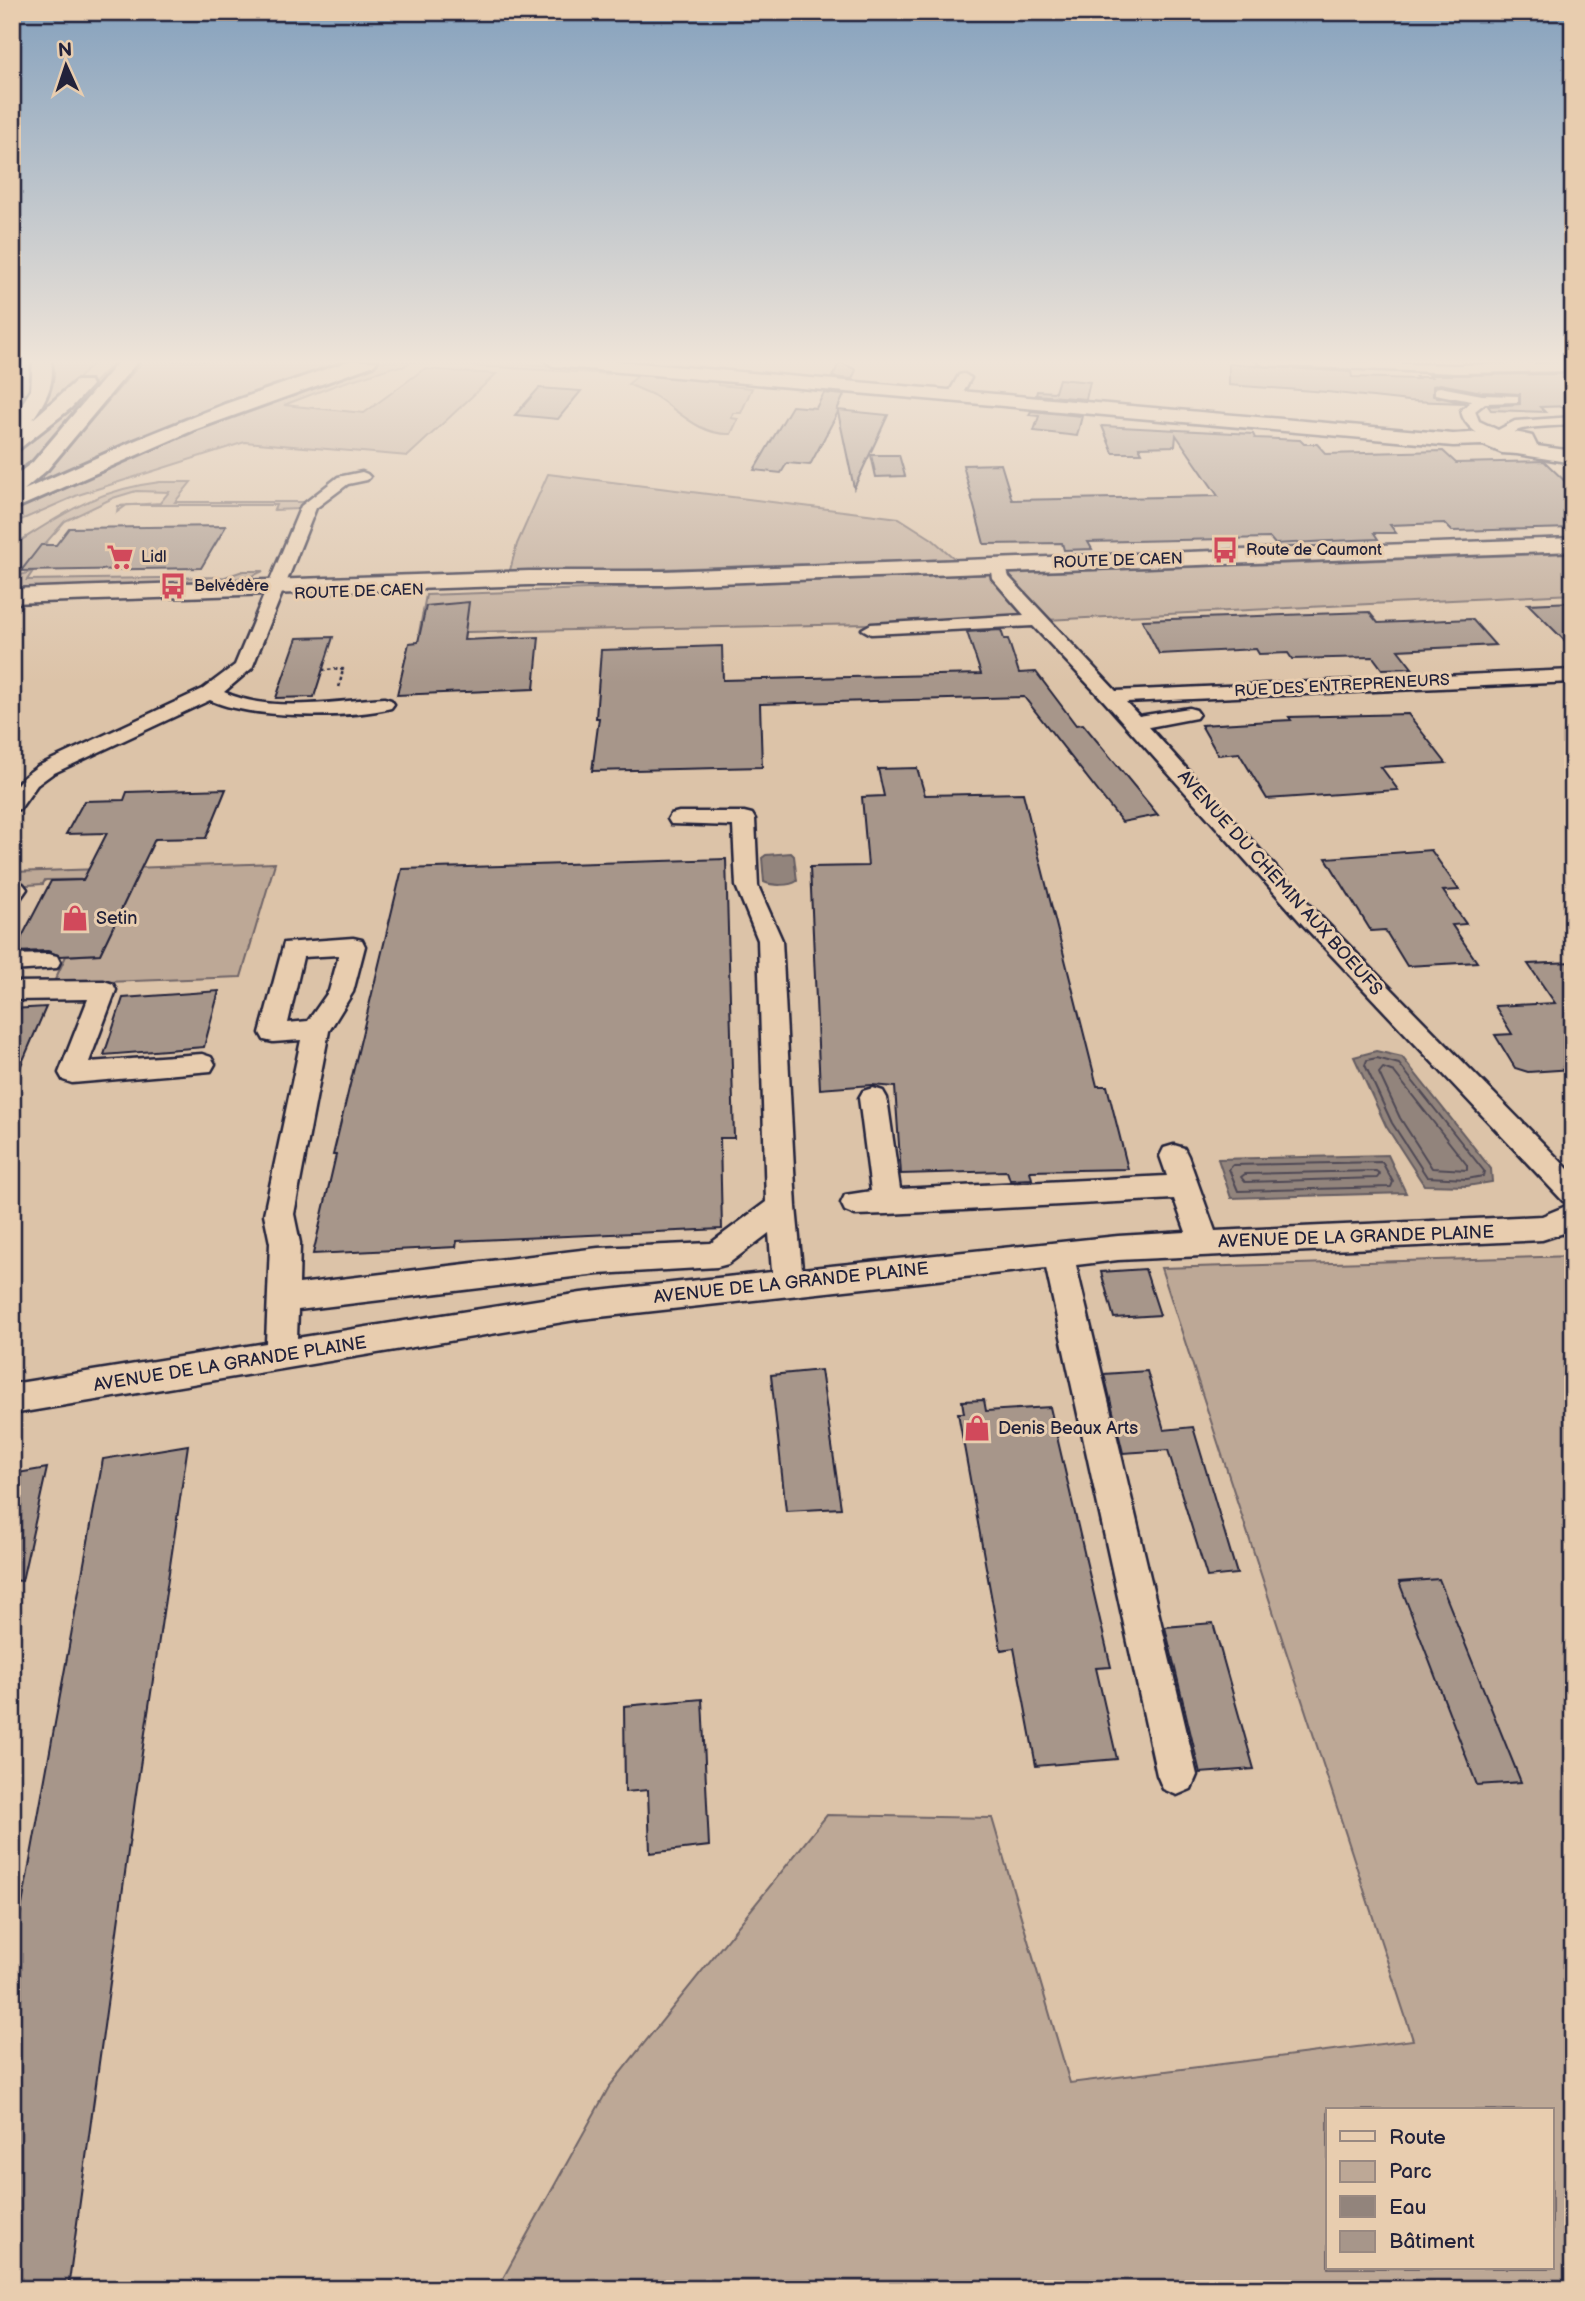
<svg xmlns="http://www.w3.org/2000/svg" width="1585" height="2301" font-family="'Balsamiq Sans',sans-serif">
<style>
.green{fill:#bda896;stroke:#706568;stroke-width:2;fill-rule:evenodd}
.water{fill:#92847c;stroke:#655d62;stroke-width:2}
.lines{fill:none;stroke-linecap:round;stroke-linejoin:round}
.shore{stroke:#4f4955;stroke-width:2}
.building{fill:#a7968a;stroke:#22223b;stroke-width:2}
.minor-casing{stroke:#22223b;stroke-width:5}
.major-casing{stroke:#22223b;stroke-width:5}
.highway-casing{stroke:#22223b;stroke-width:6}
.path{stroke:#22223b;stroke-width:2.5;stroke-dasharray:3.5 2.5;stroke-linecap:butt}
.minor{fill:#e8cdaf;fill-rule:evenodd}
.major{fill:#e8cdaf;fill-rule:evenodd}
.highway{fill:#e8cdaf;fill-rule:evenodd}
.labels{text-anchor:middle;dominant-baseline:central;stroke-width:6;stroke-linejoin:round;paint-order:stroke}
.far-poi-label{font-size:16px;fill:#22223b;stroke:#e8cdaf;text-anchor:start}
.far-street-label{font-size:16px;fill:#22223b;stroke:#e8cdaf}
.street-label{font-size:18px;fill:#22223b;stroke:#e8cdaf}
.poi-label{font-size:18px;fill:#22223b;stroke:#e8cdaf;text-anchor:start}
</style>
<rect width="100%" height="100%" fill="#dcc3a8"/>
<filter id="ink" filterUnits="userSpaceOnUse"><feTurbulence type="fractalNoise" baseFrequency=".0143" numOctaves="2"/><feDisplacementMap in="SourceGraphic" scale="14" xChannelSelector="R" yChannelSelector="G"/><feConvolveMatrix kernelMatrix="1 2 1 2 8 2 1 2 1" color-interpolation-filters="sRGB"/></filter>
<g filter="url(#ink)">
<!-- green -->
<g class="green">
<path d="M12,361h22l1,24 -23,39z"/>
<path d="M52,361h44l-43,42h-10l8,-14z"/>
<path d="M115,361h9l-64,79 -48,44v-30l57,-45z"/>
<path d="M143,361h207c-112,39 -221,80 -327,132l-5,-2 37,-29z"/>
<path d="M380,361h121l102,10 8,3 -202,-12 -6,5h-10l-57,18 -52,20 80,8 60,-44 72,5 -88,82 -163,-14 -167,53 -66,29v-12c118,-61 242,-111 368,-151z"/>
<path d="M639,375l78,6 1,4 34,3 -11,25h-8l-2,5 7,1 -7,15c-31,2 -53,-24 -78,-39 -8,-4 -17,-7 -25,-11z"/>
<path d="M548,474l351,44 33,21 23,20 -446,15 8,-30z"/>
<path d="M160,482h31l-16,20h129l-4,7 -26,1 2,-5h-149l-10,7 1,-6 42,-3 9,-11 -33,-1 -23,7 -48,23 -44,50 -9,-12v-13c53,-33 83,-56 148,-64z"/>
<path d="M1573,553v41l-548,27 -606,12 7,-38z"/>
<path d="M12,569l9,6 12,-4 -6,9 198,-3 18,-6h20l-11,5 -29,5 -211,7z"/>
<path d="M275,863l-34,114 -188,7 13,-28 34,-2 36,-75 -91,1 -2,4 -31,2v-14z"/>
<path d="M1573,1256v1033h-1076l112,-202 218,-272 165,3 78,265 343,-43 -252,-772zM1328,2110h224v158h-224z"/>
</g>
<!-- water -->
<g class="water">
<path d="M791,853l3,3 3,25c-7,5 -25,5 -33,1l-2,-24 4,-3z"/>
<path d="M1376,1051l26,6 89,112 1,13 -25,4 -43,-1 -38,-59 -32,-69z"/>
<path d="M1388,1155l18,38 -175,5 -13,-39z"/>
</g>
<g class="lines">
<!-- shore -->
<g class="shore">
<path d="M1377,1058l22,6 85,107 -1,5 -16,3 -40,-2 -35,-54 -27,-58 2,-5z"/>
<path d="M1383,1068l11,4 73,93v5l-35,-2 -32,-50 -21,-45z"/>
<path d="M1382,1162l11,20 -2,5 -153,4 -9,-22 4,-4z"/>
<path d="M1376,1171l4,3 -3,4 -132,4 -4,-5 4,-3z"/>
</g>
</g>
<!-- building -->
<g class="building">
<path d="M840,362l16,8 -4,9 -20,-2z"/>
<path d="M1229,364l122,8 1,5 66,2 -2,-2h15l-2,-2 144,-1v32l-33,1 5,5 -54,-2 -3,-4 32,-2v-10l-38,-2 -42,-8 -7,2v10l32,7 -56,-2 -82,-9 -98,-7z"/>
<path d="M1059,379l31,3 -4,17 -50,-4 1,-4 18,1z"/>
<path d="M539,388l42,3 -23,28 -43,-4z"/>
<path d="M824,393l20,2 -7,15 51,5 -34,73 -16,-76 -28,53 -23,-2 -6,10 -27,-3 38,-64 24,2z"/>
<path d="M1031,411l51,5 -5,20 -43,-5 5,-15 -10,-1z"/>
<path d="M1102,426l151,8 2,4 45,2 4,4h13l9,10 117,-3 13,12 88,-2 29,28v39l-121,3 -8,-8 -54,2 6,8h-22l4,6 -48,2 -55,3 -5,-6 -182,4 4,7 -28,1 -2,-7 -78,1 -21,-79 38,-1 11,36 206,-4 -42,-61 -1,11 -36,1 3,6h-29z"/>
<path d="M871,455h28l6,21 -29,1z"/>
<path d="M226,526l-25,42 -180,3 20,-26h15l13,-17z"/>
<path d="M469,602l-5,38 75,-3 -5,52 -137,6 12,-52 9,-1 8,-36z"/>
<path d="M1573,602v47l-45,-45z"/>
<path d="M1369,612l9,11 94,-4 23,26 -97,5 14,18 -30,1 -9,-12 -81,2 -4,-6 -29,1 -3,-5 -97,5 -17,-34z"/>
<path d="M1001,630l3,9h4l11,34 17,-1 40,53 7,-1 75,91 -36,7 -98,-125 -264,7 2,63 -170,4 7,-53h-3l5,-68 121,-4 1,34 258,-6 -14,-42z"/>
<path d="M333,637l-19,60 -38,1 21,-60z"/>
<path d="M1408,714l38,49 -65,4 17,23 -131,9 -28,-46 -21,2 -17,-30 90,-5 -2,-3z"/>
<path d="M917,768l8,27 98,-2 74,293h10l21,83 -98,2 2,8 -22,1 -3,-9 -106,3 -6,-87 -23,-2 -52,4 -10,-222 58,-1 -6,-69 22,-1 -6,-27z"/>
<path d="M226,789l-20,49 -51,1 -55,115 -40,2 -12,-5 -34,1 37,-71 32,-1 24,-47 -41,1 18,-33 40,-1 3,-8z"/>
<path d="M1431,850l28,40 -16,1 23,33 -14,1 25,37 -70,4 -22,-36 -14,1 -45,-73z"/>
<path d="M726,859l8,279h-14l2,91 -265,12 -1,6 -143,7 23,-99h-3l69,-286z"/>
<path d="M1573,962v107l-45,3 -13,-4 -20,-33 17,-1 -17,-28 60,-3 -27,-39z"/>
<path d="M219,991l-15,56 -100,8 19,-57z"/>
<path d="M46,1007l-34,79v-77z"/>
<path d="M1145,1269l15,46 -46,3 -13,-46z"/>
<path d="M821,1370l20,138 -55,3 -15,-136z"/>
<path d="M1147,1371l17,59 29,-3 44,147 -30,3 -39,-127 -45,3 -19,-79z"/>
<path d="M984,1400l2,11 64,-4 61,260 -15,1 21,91 -81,7 -22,-118 -13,2 -43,-237h6l-2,-12z"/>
<path d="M188,1445l-53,355 -67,489h-56v-329l91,-501z"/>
<path d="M47,1468l-25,113 -10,-1v-106z"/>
<path d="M1439,1579l10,25 72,178 -44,3 -78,-203z"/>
<path d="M1213,1623l41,146 -54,4 -35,-146z"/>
<path d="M702,1699l7,147 -59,7 -2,-63 -23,2 -1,-86z"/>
</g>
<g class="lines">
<!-- minor casing -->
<g class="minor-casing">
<g id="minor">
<path d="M1257,361l200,4 116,-2v8l-116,2 -194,-8z"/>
<path d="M964,374l7,4 -11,20 -2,3h-10l-2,-3 13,-23z"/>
<path d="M1440,387l42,8 36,1v6l-33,1 -10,8 4,10 19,9 17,-9 58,-4v8c-17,1 -34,1 -51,4 -7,1 -12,8 -19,10 -17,4 -40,-12 -42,-29l10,-9 -36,-7v-6z"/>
<path d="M362,472l5,2 3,3 -3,3 -19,4 -32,24 -64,160 -28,24c47,22 109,9 160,6l7,2 3,4 -3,4c-43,11 -141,11 -181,-8l-158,74 -15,11 -17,24 -8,1c0,-25 5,-29 26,-44l165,-77 32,-24 66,-159 37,-29z"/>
<path d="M998,560l6,1 5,16 107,114 457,-21v12l-447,20 13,14 50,-8 7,2 3,4 -3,4 -47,9 171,189 253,258v56l-31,10 -424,20 -42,5 121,510 -6,14 -14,6 -14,-6 -6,-14 -111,-507 -465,51 -569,95v-30l254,-41 4,-100 -6,-29 37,-174 -28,2 -9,-2 -4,-7 24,-90 69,-5 9,2 3,6 -12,46 -24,39 -35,183 6,29 -1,41 299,-36 113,-5 55,-41 -8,-262 -22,-54 -3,-60 -62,-2 -3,-5 3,-5 8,-2h65l8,2 3,5 3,67 24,54 14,267 6,62 316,-33 68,-4 -12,-33 -287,15 -32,1 -10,-4 -4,-8 4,-8 26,-4 -12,-93 4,-7 10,-3 10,3 4,7 13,91 267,-13 -7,-20 4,-8 10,-3 10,3 4,8 27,75 327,-15 29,-12 -8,-3 -259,-275 -200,-225 -71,-75 -162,8 -9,-5 9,-5 153,-9 -32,-37 -2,-13zM339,955l-10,36 -21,30 -20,2 15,-66zM769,1233l3,39 -191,21 -284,45 1,-28 300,-36 119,-7 11,-3z"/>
<path d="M12,882l11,2 4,5 -7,10 -8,2z"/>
<path d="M48,954l9,2 3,6 -3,6 -45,3v-16z"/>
<path d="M104,981l9,3 3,6 -27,72 113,-8 9,3 4,7 -4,7 -139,12 -9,-3 -4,-7 29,-74 -76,1v-18z"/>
</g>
</g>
<!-- major casing -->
<g class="major-casing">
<g id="major">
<path d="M545,361h70l838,73c32,-1 46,-7 79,2l5,10 36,5v12l-56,-9 -15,-1 -19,-8 -30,1 -900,-80z"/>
<path d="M1573,538v13l-910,34h-134l-517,18v-14l517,-18h134z"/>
</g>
</g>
<!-- highway casing -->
<g class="highway-casing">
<g id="highway">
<path d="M33,361h18c4,23 -5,39 -18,58l43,-38h14l2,4 -21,23 -52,41 -7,2v-32l19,-29z"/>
<path d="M119,361h19l-91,109 -23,20 112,-50 89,-36 124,-43h28l-3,4 -180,65 -182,80v-32l21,-16z"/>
</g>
</g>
<!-- path -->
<path class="path" d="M322,670l21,-1 -4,19"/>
<!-- minor -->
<use href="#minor" class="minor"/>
<!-- major -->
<use href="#major" class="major"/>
<!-- highway -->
<use href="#highway" class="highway"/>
</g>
</g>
<!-- sky -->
<linearGradient id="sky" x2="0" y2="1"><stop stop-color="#85a1bd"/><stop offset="0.53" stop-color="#efe4d8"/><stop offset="1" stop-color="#efe4d8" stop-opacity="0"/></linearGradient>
<rect width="1585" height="683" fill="url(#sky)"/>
<!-- icons -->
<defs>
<g id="bus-bare" transform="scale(2.1)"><path d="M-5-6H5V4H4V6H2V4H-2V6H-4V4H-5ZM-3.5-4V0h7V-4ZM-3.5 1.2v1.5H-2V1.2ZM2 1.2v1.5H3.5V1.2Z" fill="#d1495b" stroke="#e8cdaf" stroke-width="2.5" paint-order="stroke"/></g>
<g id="supermarket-bare" transform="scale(2.1)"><path d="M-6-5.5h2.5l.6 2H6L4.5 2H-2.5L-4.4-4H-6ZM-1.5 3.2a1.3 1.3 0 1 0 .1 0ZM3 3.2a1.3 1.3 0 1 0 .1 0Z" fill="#d1495b" stroke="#e8cdaf" stroke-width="2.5" paint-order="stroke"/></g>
<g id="shop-bare" transform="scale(2.1)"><path d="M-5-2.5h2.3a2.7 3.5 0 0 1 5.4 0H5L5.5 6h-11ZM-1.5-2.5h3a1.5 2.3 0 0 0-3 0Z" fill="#d1495b" stroke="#e8cdaf" stroke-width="2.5" paint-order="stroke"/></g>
</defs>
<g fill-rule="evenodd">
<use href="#bus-bare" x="1225" y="550"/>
<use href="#supermarket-bare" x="120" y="557"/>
<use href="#bus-bare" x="173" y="586"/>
<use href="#shop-bare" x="75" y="918"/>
<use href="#shop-bare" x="977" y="1428"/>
</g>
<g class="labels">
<!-- far-poi labels -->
<g class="far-poi-label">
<text x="1246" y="550">Route de Caumont</text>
<text x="141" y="557">Lidl</text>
<text x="194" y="586">Belvédère</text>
</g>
<!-- far-street labels -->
<g class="far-street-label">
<text transform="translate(1118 561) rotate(-2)">ROUTE DE CAEN</text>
<text transform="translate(359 592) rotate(-2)">ROUTE DE CAEN</text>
<text transform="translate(1342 686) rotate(-3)">RUE DES ENTREPRENEURS</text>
</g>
<!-- street labels -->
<g class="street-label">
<text transform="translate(1280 883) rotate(48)">AVENUE DU CHEMIN AUX BOEUFS</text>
<text transform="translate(1356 1237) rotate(-2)">AVENUE DE LA GRANDE PLAINE</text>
<text transform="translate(791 1283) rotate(-6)">AVENUE DE LA GRANDE PLAINE</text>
<text transform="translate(230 1364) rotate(-9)">AVENUE DE LA GRANDE PLAINE</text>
</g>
<!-- poi labels -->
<g class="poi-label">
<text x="96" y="918">Setin</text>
<text x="998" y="1428">Denis Beaux Arts</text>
</g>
</g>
<!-- margin -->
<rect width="1585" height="2301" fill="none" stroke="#e8cdaf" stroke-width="42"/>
<rect x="21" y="21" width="1543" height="2259" fill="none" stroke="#22223b" stroke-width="2.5" filter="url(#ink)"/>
<!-- legend -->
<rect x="1326" y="2108" width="228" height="161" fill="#e8cdaf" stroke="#998981" stroke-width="2"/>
<rect x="1340" y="2131" width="35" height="10" fill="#e8cdaf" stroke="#998981" stroke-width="2"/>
<text x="1389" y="2144" font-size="21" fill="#22223b">Route</text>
<rect x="1340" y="2161" width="35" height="21" fill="#bda896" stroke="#998981" stroke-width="2"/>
<text x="1389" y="2178" font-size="21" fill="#22223b">Parc</text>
<rect x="1340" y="2196" width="35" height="21" fill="#92847c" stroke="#998981" stroke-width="2"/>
<text x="1389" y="2214" font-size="21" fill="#22223b">Eau</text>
<rect x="1340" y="2231" width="35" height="21" fill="#a7968a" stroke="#998981" stroke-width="2"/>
<text x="1389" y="2248" font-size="21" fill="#22223b">Bâtiment</text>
<!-- north arrow -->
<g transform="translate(66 66) rotate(357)" stroke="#e8cdaf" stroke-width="5" paint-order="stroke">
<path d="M0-5L12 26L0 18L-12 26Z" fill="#22223b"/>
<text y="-10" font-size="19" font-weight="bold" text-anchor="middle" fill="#22223b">N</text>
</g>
</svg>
